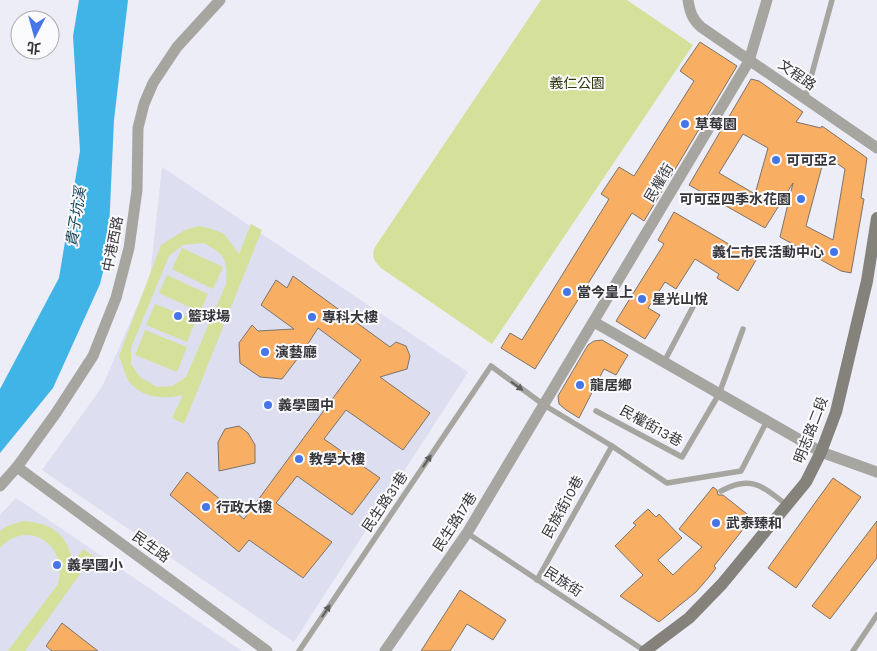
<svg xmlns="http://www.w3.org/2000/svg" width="877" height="651" font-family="Karla,'Noto Sans TC',sans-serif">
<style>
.built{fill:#dddeef}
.green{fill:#d5e19a;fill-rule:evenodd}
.water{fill:#40b4e7}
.building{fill:#f8af64;stroke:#7b736c;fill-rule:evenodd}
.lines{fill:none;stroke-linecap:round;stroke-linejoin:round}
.service{stroke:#a7a5a0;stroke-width:5.5}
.minor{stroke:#a7a5a0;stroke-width:11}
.secondary{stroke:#85817b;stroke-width:12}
.oneway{fill:#5e5d5e}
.poi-dot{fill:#4675e7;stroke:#fbfbfd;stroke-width:2}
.labels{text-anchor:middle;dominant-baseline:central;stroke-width:4;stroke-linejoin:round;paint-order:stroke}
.street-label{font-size:14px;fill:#36363a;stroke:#fbfbfd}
.park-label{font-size:14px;fill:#32370d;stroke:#fbfbfd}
.poi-label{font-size:14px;font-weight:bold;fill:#36363a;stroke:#fbfbfd;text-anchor:start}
.water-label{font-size:15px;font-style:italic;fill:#154459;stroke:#fbfbfd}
</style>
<rect width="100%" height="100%" fill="#ededf8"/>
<!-- built -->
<g class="built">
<path d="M162,167l306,205 -174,270 -252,-172 60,-83 48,-110z"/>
<path d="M16,498l226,153h-242v-136z"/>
</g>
<!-- green -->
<g class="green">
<path d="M541,0h86l66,45 -201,299 -111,-76c-7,-7 -10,-12 -6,-21z"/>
<path d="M251,224l11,6 -78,194 -12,-6 11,-23c-20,5 -45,3 -56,-17 -3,-7 -5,-15 -8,-22l42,-111 24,-15 13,-4 14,3 12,5 15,20zM204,243c21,12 24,16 22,41l-40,93 -14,9 -15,1 -17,-10 -9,-13v-16l38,-92 14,-11z"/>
<path d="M182,248l41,19 -10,22 -41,-20z"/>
<path d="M167,275l41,19 -8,18 -41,-19z"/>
<path d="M155,304l41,16 -9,22 -41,-17z"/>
<path d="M145,330l42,17 -10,25 -42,-17z"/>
<path d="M23,521c29,2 45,13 50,43l10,-15 10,7 -68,95h-17l50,-67c11,-40 -31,-66 -58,-36v-17l7,-5z"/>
</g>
<!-- water -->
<path class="water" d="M79,0h49l-14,120 -6,132 -8,32 -47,104 -53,65v-64l59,-111 21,-127 -7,-115z"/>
<!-- building -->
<g class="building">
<path d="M700,42l37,24 -93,155 -12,-8 -97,156 -34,-21 9,-15 12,7 87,-141 -8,-5 18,-27 15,9 60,-95 -14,-10z"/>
<path d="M751,79l8,2 44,31 -7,10 25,6 1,-2 45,32 -6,40 3,1 -13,74 -10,-2 -61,-34 13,-54 -28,45 -76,-43zM743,134l25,14 -13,46 -36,-21zM825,155l20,14 -12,71 -27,-14z"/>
<path d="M674,212l82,48 -18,31 -21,-13 2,-4 -24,-15 -19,30 -11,-7 -17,26 12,7 -15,24 -29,-18 48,-77 -6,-4z"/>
<path d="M293,276l97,71 6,-5 10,4 4,10 -3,13 -27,8 50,36 -27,37 -57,-40 -22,29 56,39 -28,37 -55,-39 -21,27 56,39 -29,36 -54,-38 -10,12 -69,-57 17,-23 57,47 117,-159 -43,-32 -14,22 -22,29 -22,-2 -20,-14 -1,-20 13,-18 6,6 36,-2 -33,-24 15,-25 11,8z"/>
<path d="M602,340l26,15 -12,20 -12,-6 -25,49 -13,-8 -7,-6 -1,-8 30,-51 6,-4z"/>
<path d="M239,426l9,7 7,12v18l-36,8 -1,-29 7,-13z"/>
<path d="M833,478l28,19 -65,91 -28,-20z"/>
<path d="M713,487l4,3 1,5h5l29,23 -38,48 2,2 -7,9 -13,15 -37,30 -39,-26 23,-21 -28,-29 21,-21 -3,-2 15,-14 8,8 3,-3 23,24 -24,22 15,15 29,-28 -23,-18z"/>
<path d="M877,521v37l-47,61 -18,-13z"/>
<path d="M460,590l46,30 -13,20 -26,-16 -17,27h-29z"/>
<path d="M62,623l36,28h-46l-6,-5z"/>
</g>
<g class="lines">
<!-- service -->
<g class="service">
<path d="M805,99l27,-99"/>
<path d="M664,362l31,-59"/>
<path d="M596,411l86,46 37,-63 24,-65"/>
<path d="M721,491c31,-17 42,-4 67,15"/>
<path d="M467,533l178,118"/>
<path d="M537,580l75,-134"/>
<path d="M299,651l192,-285 53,39 68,41 55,37 74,-12 26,-50"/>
<path d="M853,651l24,-36"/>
</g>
<!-- minor -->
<g class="minor">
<path d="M688,0c2,12 4,19 13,27l176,121"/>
<path d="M594,322l227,130 56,20"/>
<path d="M17,467l250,184"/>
<path d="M0,486l17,-19 39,-54 37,-57 23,-58 13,-50 8,-58 1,-62 6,-24 9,-21 24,-36 43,-47"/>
<path d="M385,651l82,-118 282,-472 18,-61"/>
</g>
<!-- secondary -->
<path class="secondary" d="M645,651l44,-33 33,-34 84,-102 15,-30 15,-40 31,-131 10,-63"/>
</g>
<!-- one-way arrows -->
<defs><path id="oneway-solid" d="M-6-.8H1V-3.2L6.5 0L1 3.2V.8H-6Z" transform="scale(1.25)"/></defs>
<g class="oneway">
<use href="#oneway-solid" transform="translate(517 386) rotate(36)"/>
<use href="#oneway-solid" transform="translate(427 461) rotate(-56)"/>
<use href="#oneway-solid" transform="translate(326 611) rotate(-56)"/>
</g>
<!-- markers -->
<g class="poi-dot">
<circle cx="685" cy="124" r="5"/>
<circle cx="776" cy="160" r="5"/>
<circle cx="801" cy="199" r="5"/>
<circle cx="834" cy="252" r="5"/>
<circle cx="567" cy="292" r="5"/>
<circle cx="642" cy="299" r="5"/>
<circle cx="178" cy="316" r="5"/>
<circle cx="312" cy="317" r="5"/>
<circle cx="265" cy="352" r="5"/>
<circle cx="580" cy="385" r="5"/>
<circle cx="268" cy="405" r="5"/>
<circle cx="299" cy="459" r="5"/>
<circle cx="206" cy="507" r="5"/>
<circle cx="716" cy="523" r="5"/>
<circle cx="57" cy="565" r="5"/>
</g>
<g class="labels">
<!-- street labels -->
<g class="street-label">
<text transform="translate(797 75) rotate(35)">文程路</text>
<text transform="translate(659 183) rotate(-59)">民權街</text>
<text transform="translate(113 244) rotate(-79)">中港西路</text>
<text transform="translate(651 426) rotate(29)">民權街13巷</text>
<text transform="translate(811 430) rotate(-69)">明志路二段</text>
<text transform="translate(385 502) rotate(-56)">民生路31巷</text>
<text transform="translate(563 507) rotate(-61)">民族街10巷</text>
<text transform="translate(455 522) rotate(-57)">民生路17巷</text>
<text transform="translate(151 547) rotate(36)">民生路</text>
<text transform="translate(563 582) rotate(33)">民族街</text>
</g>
<!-- park labels -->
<g class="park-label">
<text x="577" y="83">義仁公園</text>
</g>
<!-- poi labels -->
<g class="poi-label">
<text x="695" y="124">草莓園</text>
<text x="786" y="160">可可亞2</text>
<text x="791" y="199" text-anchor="end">可可亞四季水花園</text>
<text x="824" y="252" text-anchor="end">義仁市民活動中心</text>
<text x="577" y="292">當今皇上</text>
<text x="652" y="299">星光山悅</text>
<text x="188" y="316">籃球場</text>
<text x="322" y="317">專科大樓</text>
<text x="275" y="352">演藝廳</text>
<text x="590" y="385">龍居鄉</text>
<text x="278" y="405">義學國中</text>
<text x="309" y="459">教學大樓</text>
<text x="216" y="507">行政大樓</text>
<text x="726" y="523">武泰臻和</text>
<text x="67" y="565">義學國小</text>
</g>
<!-- water labels -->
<g class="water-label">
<text transform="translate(76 217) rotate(-81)">貴子坑溪</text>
</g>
</g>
<!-- north arrow -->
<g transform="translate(35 35) rotate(186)"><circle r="24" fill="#fbfbfd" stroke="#acacaf"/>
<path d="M0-4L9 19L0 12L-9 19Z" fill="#4675e7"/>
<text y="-8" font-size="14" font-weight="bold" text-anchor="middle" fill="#36363a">北</text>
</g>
</svg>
